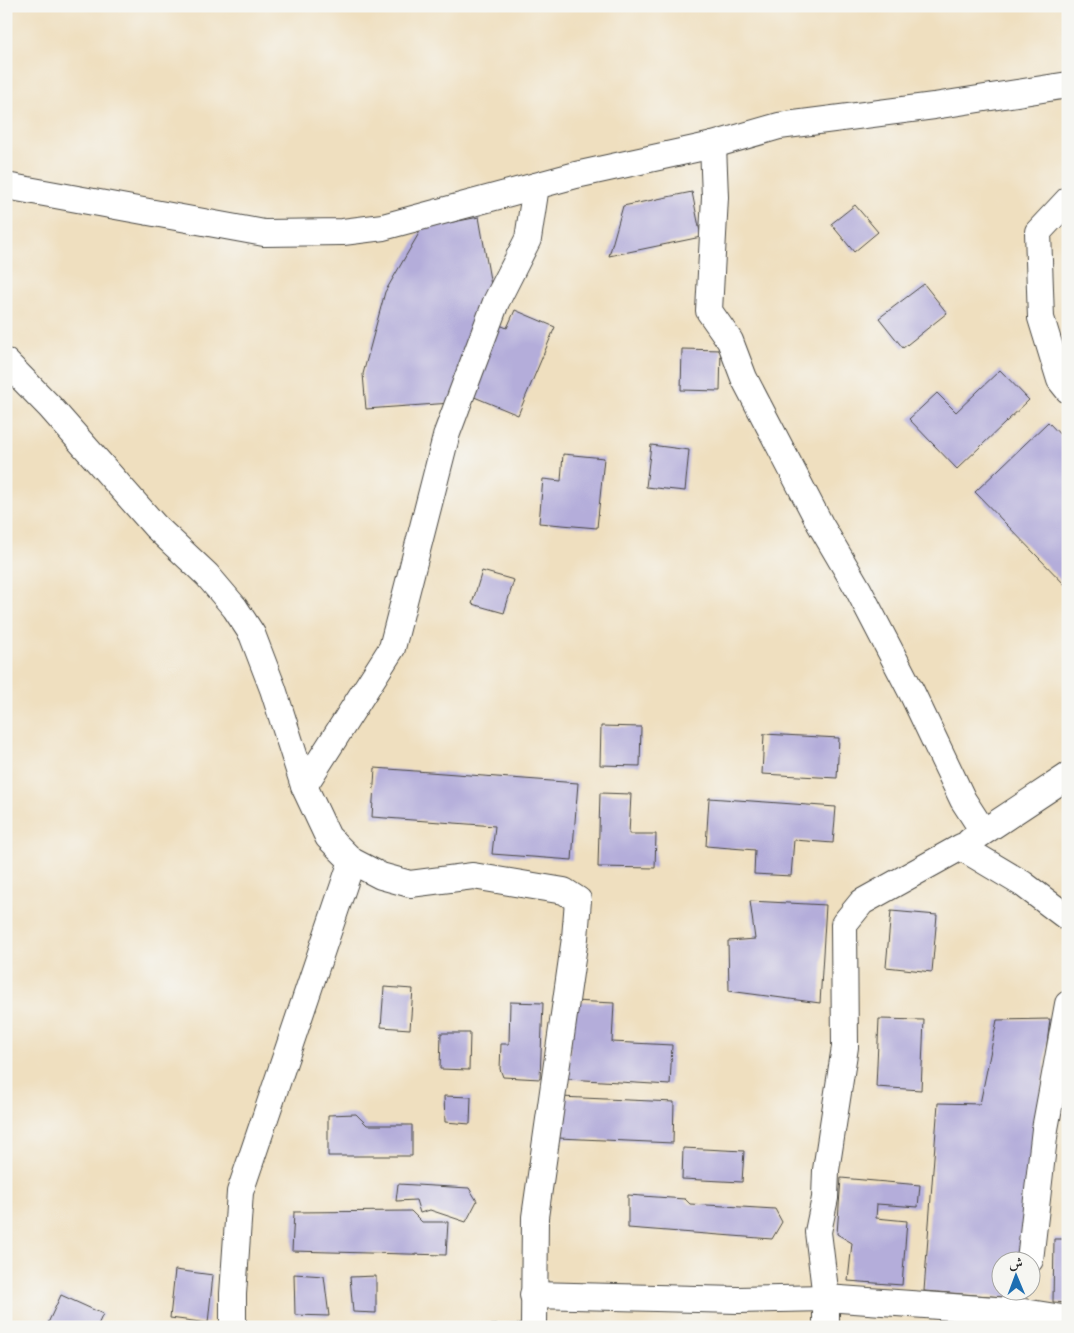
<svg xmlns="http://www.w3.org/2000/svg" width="1074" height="1333" font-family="'Libre Bodoni',Amiri,serif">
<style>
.building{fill:#b4adda}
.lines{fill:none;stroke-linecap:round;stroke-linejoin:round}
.minor-casing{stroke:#484641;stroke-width:28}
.minor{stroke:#fff;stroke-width:26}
</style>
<rect width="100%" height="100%" fill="#f6f6f2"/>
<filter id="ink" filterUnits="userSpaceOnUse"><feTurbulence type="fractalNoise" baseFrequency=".02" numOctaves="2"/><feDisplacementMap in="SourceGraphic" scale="10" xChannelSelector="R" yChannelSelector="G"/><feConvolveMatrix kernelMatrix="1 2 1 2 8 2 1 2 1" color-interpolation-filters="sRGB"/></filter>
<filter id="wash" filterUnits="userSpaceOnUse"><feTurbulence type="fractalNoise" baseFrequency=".0096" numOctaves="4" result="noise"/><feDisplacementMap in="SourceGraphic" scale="20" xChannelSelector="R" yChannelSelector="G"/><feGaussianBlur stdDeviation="1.12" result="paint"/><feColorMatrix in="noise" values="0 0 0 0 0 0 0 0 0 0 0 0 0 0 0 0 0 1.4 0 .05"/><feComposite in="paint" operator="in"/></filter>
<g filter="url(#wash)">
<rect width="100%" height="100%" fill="#efdfbf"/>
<g id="blocks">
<!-- building -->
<g class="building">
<path d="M692,192l9,45 -92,19 14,-50z"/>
<path d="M855,205l23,27 -24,20 -23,-28z"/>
<path d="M479,217l13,74 -41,112 -85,6 -3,-35 22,-82 37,-64z"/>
<path d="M924,284l23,29 -44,35 -24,-30z"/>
<path d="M515,310l40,17 -37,88 -51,-21 30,-70 10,4z"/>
<path d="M682,349l39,1 -1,41 -39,-1z"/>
<path d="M1000,370l29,30 -72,69 -48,-50 28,-26 19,19z"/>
<path d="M1048,422l20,21v145l-93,-96z"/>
<path d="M651,445l38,5 -4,41 -39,-4z"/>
<path d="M563,454l41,4 -7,70 -58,-5 4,-44 18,2z"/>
<path d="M482,571l32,9 -10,33 -32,-9z"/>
<path d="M601,726l40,1 -1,39 -40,-1z"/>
<path d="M764,734l75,4 -2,40 -75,-4z"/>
<path d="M375,768l203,15 -6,77 -80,-6 3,-28 -123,-9z"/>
<path d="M600,793l31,1 -2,40h27l-1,34 -57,-1z"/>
<path d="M709,798l127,9 -3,36 -39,-3 -3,36 -37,-2 1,-24 -49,-4z"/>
<path d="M750,901l76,4 -6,98 -91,-12 -1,-50 27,-2z"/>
<path d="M891,911l46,4 -5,57 -46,-5z"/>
<path d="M384,987l29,2 -3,40 -29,-2z"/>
<path d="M573,1001l41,2 -2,39 60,3 -2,40 -102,-6z"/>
<path d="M510,1002l33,1 -3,76 -37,-2 -3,-8 1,-25h8z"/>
<path d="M879,1019l45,1 -3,70 -45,-3z"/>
<path d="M1050,1019l-29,241h-19v30h15l-1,8 -92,-7 14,-188 42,1 17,-84z"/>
<path d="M441,1033h29l-1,37 -29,-1z"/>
<path d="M444,1096l27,1 -1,27 -25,-2z"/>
<path d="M560,1097l114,5 -1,41 -115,-5z"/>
<path d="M356,1114l11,11h45v31h-84v-41z"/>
<path d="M683,1148l61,3 -2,31 -60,-3z"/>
<path d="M841,1178l79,7 -2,22 -41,-3 -1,14 31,3 -5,64 -54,-4 4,-38 -15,-9z"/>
<path d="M398,1184l71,4 8,13 -11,21 -36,-12 -10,3 -4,-13 -20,1z"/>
<path d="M628,1195l57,4 5,5 85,5 7,13 -10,17 -144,-11z"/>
<path d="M411,1211l11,11h26l-2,33 -154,-4 2,-39z"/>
<path d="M1054,1239h14v64l-15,-1z"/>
<path d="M175,1270l38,5 -5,48 -38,-5z"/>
<path d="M294,1274l30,2 5,40 -34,-1z"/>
<path d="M376,1276v37l-23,-1 -3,-35z"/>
<path d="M61,1295l42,19 -6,13h-42l-7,-4z"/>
<path d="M524,1324v3h-33v-2z"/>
</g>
</g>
</g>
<g filter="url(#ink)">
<use href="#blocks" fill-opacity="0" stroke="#484641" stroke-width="1"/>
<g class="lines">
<!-- minor casing -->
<g class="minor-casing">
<g id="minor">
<path d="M713,145l2,52 -6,114 21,30 14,37 76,146 38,65 54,104 51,107 20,31"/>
<path d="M6,186l258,47 79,-1 40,-5 193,-52 137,-30 66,-19 155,-20 134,-21"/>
<path d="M1068,200l-30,32 3,86 19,62 8,10"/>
<path d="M6,362l44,45 105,119 52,49 28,33 17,26 21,55 31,97 24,51 24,24 29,15 29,8 63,-8 91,15 14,9 -3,38 -40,279 -1,110"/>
<path d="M304,786l88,-138 55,-215 49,-131 32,-63 8,-53"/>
<path d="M970,841l98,-65"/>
<path d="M1030,1260l15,-131 23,-125"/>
<path d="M533,1295l205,5 88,-2 198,14 44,7"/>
<path d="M233,1327v-33l7,-102 112,-331"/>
<path d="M826,1327v-29l-8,-66 7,-34 1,-28 19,-123 -1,-123 18,-22 99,-55 62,37 45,34"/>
</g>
</g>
<!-- minor -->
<use href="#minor" class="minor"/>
</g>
</g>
<!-- margin -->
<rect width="1074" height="1333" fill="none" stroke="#f6f6f2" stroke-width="25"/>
<!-- north arrow -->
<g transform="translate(1016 1276) rotate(359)"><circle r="24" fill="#f6f6f2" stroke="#a5a5a2"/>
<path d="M0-4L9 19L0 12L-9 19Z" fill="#1f6fb2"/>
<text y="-8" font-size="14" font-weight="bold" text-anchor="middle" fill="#2b2b2b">ش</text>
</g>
</svg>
